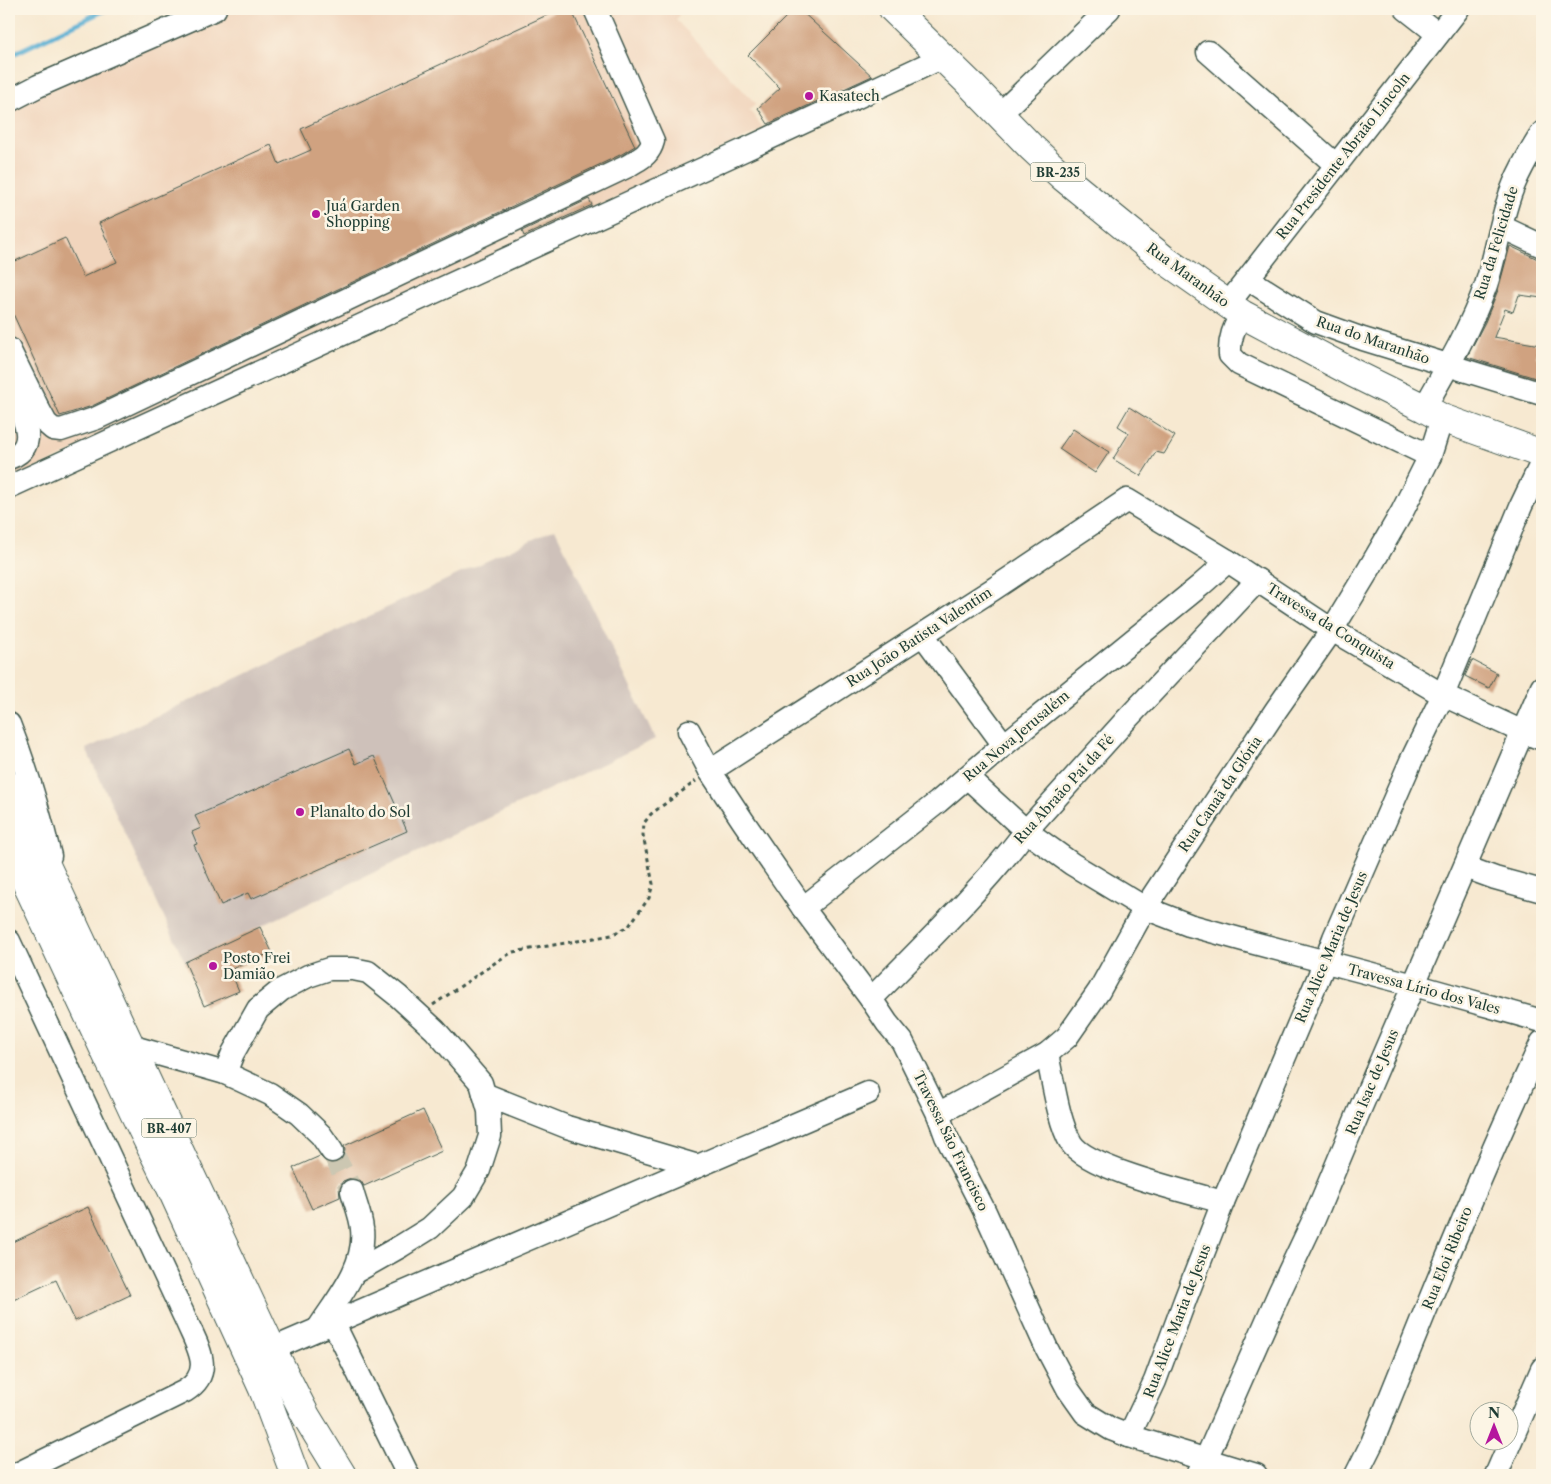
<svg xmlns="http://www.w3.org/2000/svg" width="1551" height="1484" font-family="'Libre Caslon Text',serif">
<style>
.built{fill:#f1d5bd}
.industrial{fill:#cec1ba}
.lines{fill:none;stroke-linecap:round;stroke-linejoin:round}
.stream{stroke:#56aed3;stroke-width:5}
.building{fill:#d0a280}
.minor-tunnel{stroke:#ccc7b2;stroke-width:22;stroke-dasharray:22 11;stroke-linecap:butt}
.minor-casing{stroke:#3f574c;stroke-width:25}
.highway-casing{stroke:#3f574c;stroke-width:30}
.path{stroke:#3f574c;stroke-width:3;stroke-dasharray:4 4;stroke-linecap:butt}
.minor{stroke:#fff;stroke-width:22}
.highway{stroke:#fff;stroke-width:28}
.poi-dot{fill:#b5179e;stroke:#fcf5e5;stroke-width:2}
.labels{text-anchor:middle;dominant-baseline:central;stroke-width:5;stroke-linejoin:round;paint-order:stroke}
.shield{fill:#fcf5e5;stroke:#617469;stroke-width:1}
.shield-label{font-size:12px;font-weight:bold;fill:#1f3d34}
.poi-label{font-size:14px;fill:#1f3d34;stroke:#fcf5e5;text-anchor:start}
.street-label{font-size:14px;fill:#1f3d34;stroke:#fcf5e5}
</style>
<rect width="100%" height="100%" fill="#fcf5e5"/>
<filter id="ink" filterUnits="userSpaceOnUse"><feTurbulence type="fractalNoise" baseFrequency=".02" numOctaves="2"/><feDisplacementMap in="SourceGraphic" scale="10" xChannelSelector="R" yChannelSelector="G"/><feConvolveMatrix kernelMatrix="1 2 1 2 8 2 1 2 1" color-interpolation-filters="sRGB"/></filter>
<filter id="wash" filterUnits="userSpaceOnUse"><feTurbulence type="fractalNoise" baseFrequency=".0096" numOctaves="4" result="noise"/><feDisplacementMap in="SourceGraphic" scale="20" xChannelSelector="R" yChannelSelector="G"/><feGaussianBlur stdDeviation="1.12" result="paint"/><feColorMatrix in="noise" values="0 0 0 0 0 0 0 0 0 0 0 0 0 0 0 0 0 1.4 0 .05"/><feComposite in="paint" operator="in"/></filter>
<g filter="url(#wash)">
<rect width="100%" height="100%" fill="#f7e9d1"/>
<!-- built -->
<path class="built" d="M189,9h493l-6,11 80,84 -7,6 15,19 -755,352v-390z"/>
<!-- industrial -->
<path class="industrial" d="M555,529l100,210 -470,223 -99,-213z"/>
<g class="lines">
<!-- stream -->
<path class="stream" d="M9,56l98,-47"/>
</g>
<g id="blocks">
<!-- building -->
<g class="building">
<path d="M560,9h11l64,137 -13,8 -530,252 -32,10 -51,-111v-41l56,-26 18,39 17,-8 17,-7 -18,-39 172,-78 8,19 32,-14 -10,-21z"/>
<path d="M794,9h5l73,67 -104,48 -10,-16 22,-20 -32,-33z"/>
<path d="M589,199l3,6 -68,31 -2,-5z"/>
<path d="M1510,246l32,15v37l-23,-3 -6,17 -8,-3 -11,28 46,8 -4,12 6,2v21l-75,-23 18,-35 13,-32z"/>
<path d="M1129,407l46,29 -11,18 -8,-2 -15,24 -28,-17 16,-26 -11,-7z"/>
<path d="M1073,429l36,23 -14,21 -36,-24z"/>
<path d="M1472,660l25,13 -8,15 -24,-12z"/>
<path d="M349,749l7,15 18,-8 33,75 -156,68 -3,-6 -27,12 -27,-60 3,-1 -5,-12 9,-4 -6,-12z"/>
<path d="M260,927l12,25 -42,18 9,21 -35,15 -19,-44z"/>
<path d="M423,1110l19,41 -78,35 -3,-5 -5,-3 -8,1 -5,2 -4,6 1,10 -28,12 -19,-41 27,-12 7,7 7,1 5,-2 5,-6 1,-6 -1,-4z"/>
<path d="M88,1207l42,88 -55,26 -19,-41 -47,22v-58z"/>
</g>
</g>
</g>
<g filter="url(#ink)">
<use href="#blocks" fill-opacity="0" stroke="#3f574c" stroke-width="1"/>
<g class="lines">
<!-- minor-tunnel -->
<path class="minor-tunnel" d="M332,1151l20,40"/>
<!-- minor casing -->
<g class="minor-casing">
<g id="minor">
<path d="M1406,9l32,25"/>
<path d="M1208,52l128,113"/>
<path d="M9,101l29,-15 177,-77"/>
<path d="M999,115l110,-106"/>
<path d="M1502,227l40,19"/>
<path d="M1248,279l68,43 47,17 179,55"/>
<path d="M1228,304l230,-295"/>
<path d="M1242,314c-8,13 -13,25 -12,41l9,9 191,92"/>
<path d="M9,349l30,61 7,13 7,6 8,1 36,-12 531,-252c12,-8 21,-10 25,-25l-58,-132"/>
<path d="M9,391c12,21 34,55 0,67"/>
<path d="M1424,408c23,-40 46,-79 62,-123 9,-27 13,-56 22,-84 7,-24 21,-47 34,-68"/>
<path d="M9,487l735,-337 197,-92"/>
<path d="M923,635l81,110"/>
<path d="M9,724c17,43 30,87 41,132"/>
<path d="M689,731l21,40 33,50 60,87 68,91 16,24 15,18 36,73 8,22 39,76 62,137 21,40 17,24 26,16 18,7 127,39"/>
<path d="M710,771l282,-181 135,-90 101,61 104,69 111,65 80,37 19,7"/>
<path d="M967,777l59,54 46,33 73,44 44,17 65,18 160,42 128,36"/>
<path d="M1465,867l30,11 47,13"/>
<path d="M803,908l135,-106 66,-57 197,-160 27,-24"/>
<path d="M9,941l177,379c11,26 30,52 -1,71l-170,84"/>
<path d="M871,999c53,-54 109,-108 155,-168l100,-111 132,-140"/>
<path d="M130,1046l95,27 45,21 29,20 22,21 11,16"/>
<path d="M1047,1054c6,26 11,67 24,89 16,26 121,50 152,59"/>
<path d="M225,1073l8,-20 25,-44 23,-19 27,-14 21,-7h24l15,3 30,24 37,34 46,53 8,28 1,25 -11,34 -16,27 -33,31 -29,18 -46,26"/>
<path d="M484,1094l83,33 131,39"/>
<path d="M938,1114l109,-60 20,-17 32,-46 46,-83 131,-198 56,-80 37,-61 33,-57 28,-56 12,-38"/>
<path d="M333,1322l75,153"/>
<path d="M318,1329c19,-30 48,-62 44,-100 -1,-13 -7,-26 -10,-38"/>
<path d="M272,1349l596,-256"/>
<path d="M1129,1436l26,-55 30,-81 38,-98 102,-240 9,-24 77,-177 32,-66 78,-189 21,-44"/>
<path d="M1198,1475l8,-16 74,-168 34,-72 44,-105 184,-427"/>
<path d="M1356,1475l16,-32c54,-135 108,-269 170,-401"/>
<path d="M1496,1475l46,-106"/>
</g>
</g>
<!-- highway casing -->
<g class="highway-casing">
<g id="highway">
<path d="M893,9l75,73 63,65 32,30 102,83 77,54 111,59 71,35 18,10 100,36"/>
<path d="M9,786l263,563 34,67 36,59"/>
<path d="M9,846l125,267 37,75 92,201 32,86"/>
</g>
</g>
<!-- path -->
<path class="path" d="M433,1005l66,-45 14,-8 99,-17 17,-9 20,-28 4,-14 -10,-49 1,-12 7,-9 45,-33"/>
<!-- minor -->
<use href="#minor" class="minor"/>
<!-- highway -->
<use href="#highway" class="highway"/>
</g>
</g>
<!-- markers -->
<g class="poi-dot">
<circle cx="809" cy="96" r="5"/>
<circle cx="316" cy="214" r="5"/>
<circle cx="300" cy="812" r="5"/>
<circle cx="213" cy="966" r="5"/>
</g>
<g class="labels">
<!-- shield labels -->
<g class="shield">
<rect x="1030.5" y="162.5" width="55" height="19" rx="4"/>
<rect x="141.5" y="1118.5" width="55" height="19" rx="4"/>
</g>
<g class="shield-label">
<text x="1058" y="172">BR-235</text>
<text x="169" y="1128">BR-407</text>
</g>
<!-- poi labels -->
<g class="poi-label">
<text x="819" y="96">Kasatech</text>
<text x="326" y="206">Juá Garden<tspan x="326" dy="16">Shopping</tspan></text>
<text x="310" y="812">Planalto do Sol</text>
<text x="223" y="958">Posto Frei<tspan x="223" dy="16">Damião</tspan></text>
</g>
<!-- street labels -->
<g class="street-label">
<text transform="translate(1343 156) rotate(-52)">Rua Presidente Abraão Lincoln</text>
<text transform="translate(1496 243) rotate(-73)">Rua da Felicidade</text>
<text transform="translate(1188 275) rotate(36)">Rua Maranhão</text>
<text transform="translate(1373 340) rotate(19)">Rua do Maranhão</text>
<text transform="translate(1331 626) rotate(32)">Travessa da Conquista</text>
<text transform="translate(919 637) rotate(-33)">Rua João Batista Valentim</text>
<text transform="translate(1016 736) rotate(-40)">Rua Nova Jerusalém</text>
<text transform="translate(1064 789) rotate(-48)">Rua Abraão Pai da Fé</text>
<text transform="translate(1220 794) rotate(-56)">Rua Canaã da Glória</text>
<text transform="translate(1331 947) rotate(-67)">Rua Alice Maria de Jesus</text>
<text transform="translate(1424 989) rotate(15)">Travessa Lírio dos Vales</text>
<text transform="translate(1372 1082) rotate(-67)">Rua Isac de Jesus</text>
<text transform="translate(951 1141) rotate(64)">Travessa São Francisco</text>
<text transform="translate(1447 1258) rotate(-68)">Rua Eloi Ribeiro</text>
<text transform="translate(1177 1321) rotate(-69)">Rua Alice Maria de Jesus</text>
</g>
</g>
<!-- margin -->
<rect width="1551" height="1484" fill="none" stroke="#fcf5e5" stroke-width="30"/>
<!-- north arrow -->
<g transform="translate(1494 1426)"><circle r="24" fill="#fcf5e5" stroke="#a4ab9e"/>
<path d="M0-4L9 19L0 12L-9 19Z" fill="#b5179e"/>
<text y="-8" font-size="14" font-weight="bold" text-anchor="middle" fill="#1f3d34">N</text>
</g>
</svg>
